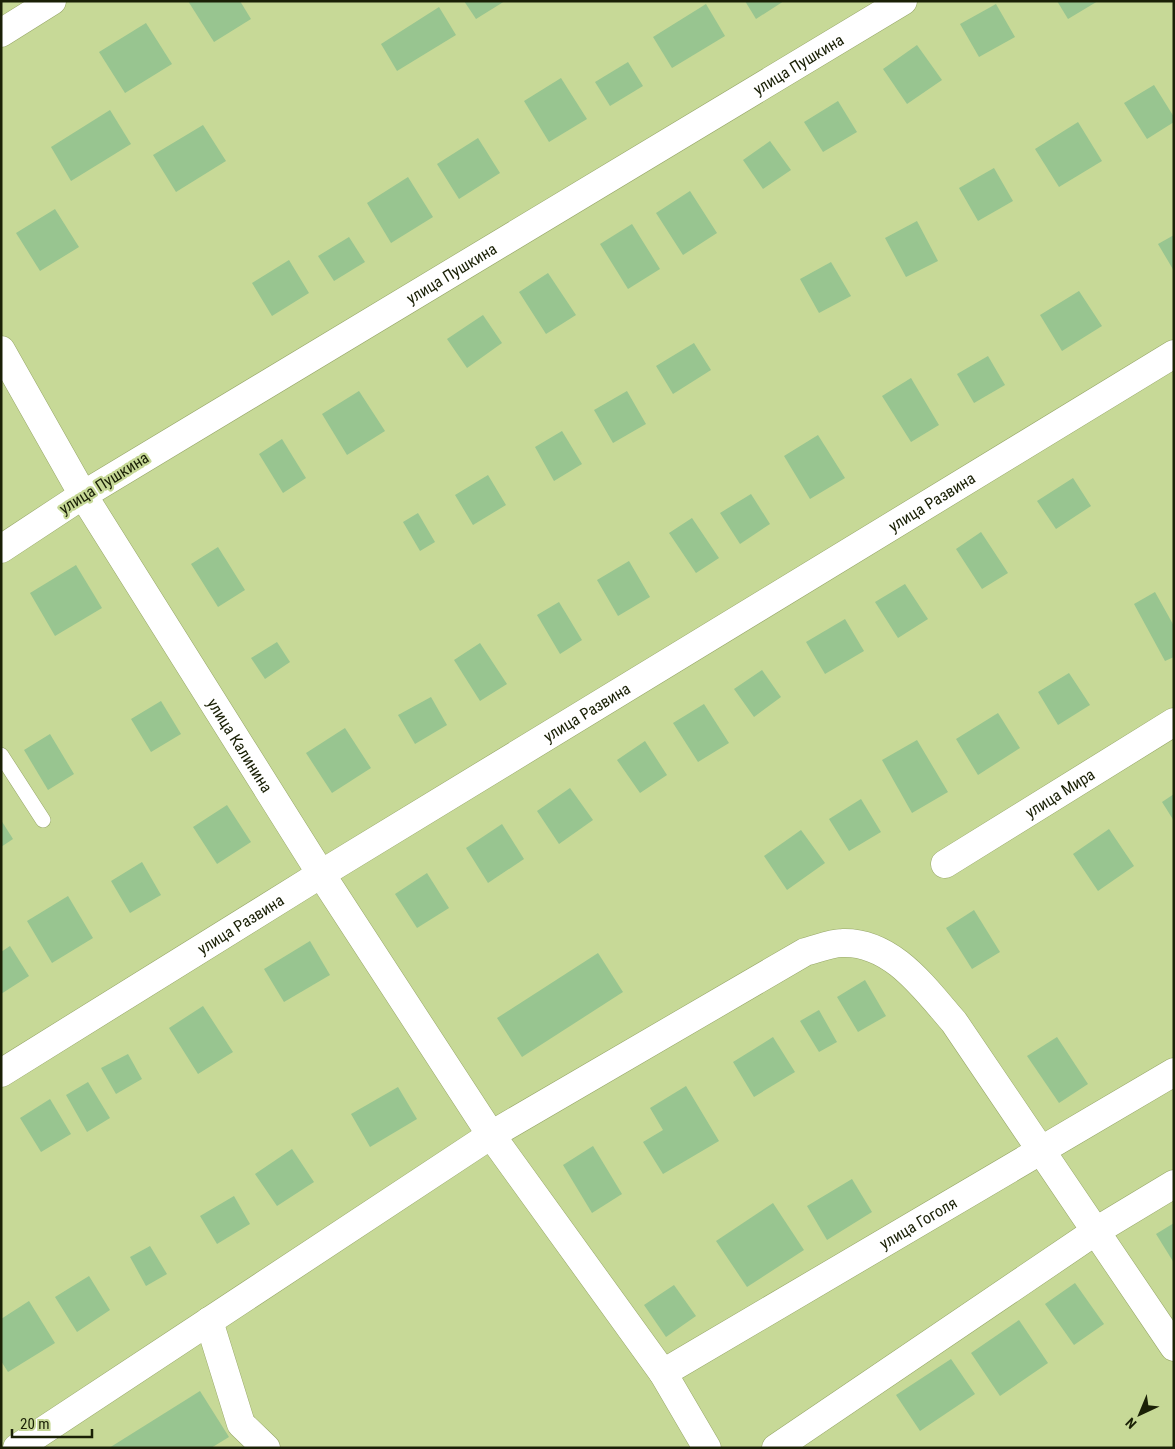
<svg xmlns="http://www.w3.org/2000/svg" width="1175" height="1449" font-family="'Roboto Condensed',sans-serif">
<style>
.building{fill:#98c590}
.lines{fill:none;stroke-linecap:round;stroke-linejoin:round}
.lane-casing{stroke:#97a768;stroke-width:16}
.street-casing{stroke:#97a768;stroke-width:29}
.secondary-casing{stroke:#97a768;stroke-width:29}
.lane{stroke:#fff;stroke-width:15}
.street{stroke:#fff;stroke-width:28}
.secondary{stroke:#fff;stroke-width:28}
.labels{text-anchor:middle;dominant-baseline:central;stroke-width:4.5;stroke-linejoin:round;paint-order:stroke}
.street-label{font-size:16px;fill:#1a2006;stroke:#c7d997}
</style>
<rect width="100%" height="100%" fill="#c7d997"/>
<!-- building -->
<g class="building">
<path d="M188,1h52l11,18 -37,23z"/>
<path d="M464,1h41l-29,18z"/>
<path d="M745,1h39l-28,18z"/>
<path d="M1057,1h41l-30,18z"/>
<path d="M706,4l19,32 -53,32 -19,-31z"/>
<path d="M996,4l19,33 -36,20 -19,-33z"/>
<path d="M439,7l17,28 -59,36 -16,-27z"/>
<path d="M146,23l26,41 -47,29 -26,-41z"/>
<path d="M917,45l25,35 -35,24 -24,-35z"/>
<path d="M628,62l15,24 -33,20 -15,-24z"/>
<path d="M561,78l26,41 -38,23 -25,-41z"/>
<path d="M1154,85l20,32v5l-27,17 -23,-36z"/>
<path d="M838,101l19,31 -34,20 -19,-30z"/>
<path d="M110,110l21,34 -60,37 -20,-34z"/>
<path d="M1078,122l24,39 -43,26 -24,-38z"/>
<path d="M203,125l23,36 -50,31 -23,-37z"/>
<path d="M478,138l22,35 -41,26 -22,-35z"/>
<path d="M770,141l21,29 -28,19 -20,-29z"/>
<path d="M994,168l19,33 -35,20 -19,-33z"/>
<path d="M408,177l25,40 -42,26 -24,-40z"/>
<path d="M690,191l27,42 -34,22 -27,-42z"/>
<path d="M55,209l24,38 -39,24 -24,-38z"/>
<path d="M917,221l21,40 -32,16 -21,-39z"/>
<path d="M632,224l28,45 -32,20 -28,-45z"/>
<path d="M1174,235v36l-16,-27z"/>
<path d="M349,237l16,25 -31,19 -16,-25z"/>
<path d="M289,260l20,33 -37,23 -20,-33z"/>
<path d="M831,262l20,34 -32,17 -19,-34z"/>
<path d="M548,273l28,42 -30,19 -27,-42z"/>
<path d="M1079,291l23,35 -40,25 -22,-36z"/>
<path d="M483,315l19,28 -35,25 -20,-29z"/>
<path d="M694,343l17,27 -38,24 -17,-28z"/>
<path d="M988,356l17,29 -31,18 -17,-29z"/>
<path d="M911,378l28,47 -28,17 -29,-46z"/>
<path d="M359,391l26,40 -38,24 -25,-41z"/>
<path d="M627,391l19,33 -33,19 -19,-33z"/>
<path d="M562,431l20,33 -28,17 -19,-34z"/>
<path d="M818,435l27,43 -35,21 -26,-43z"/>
<path d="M282,439l24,39 -23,15 -24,-39z"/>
<path d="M488,475l18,30 -33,20 -18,-30z"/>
<path d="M1073,478l18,28 -35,23 -19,-28z"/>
<path d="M751,494l19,30 -30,20 -20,-31z"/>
<path d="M418,513l17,29 -15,9 -17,-29z"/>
<path d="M692,518l27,40 -23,15 -27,-40z"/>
<path d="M981,532l27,41 -26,16 -26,-40z"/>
<path d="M218,547l27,43 -27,17 -27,-43z"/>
<path d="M629,561l21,36 -32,19 -21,-36z"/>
<path d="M76,565l26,43 -47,28 -25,-43z"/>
<path d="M905,584l23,35 -30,19 -23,-36z"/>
<path d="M1155,592l19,34v31l-9,4 -31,-57z"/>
<path d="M559,602l23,38 -22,14 -23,-39z"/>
<path d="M845,619l19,32 -39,23 -19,-32z"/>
<path d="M277,642l13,20 -25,17 -14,-21z"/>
<path d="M480,643l27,41 -27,17 -26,-41z"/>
<path d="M762,670l19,27 -27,20 -20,-28z"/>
<path d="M1069,673l21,32 -32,20 -20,-33z"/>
<path d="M431,697l16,28 -32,19 -17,-29z"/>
<path d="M161,701l20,33 -30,18 -20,-33z"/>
<path d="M704,704l25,39 -31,19 -25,-39z"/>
<path d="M998,713l22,35 -42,27 -22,-36z"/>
<path d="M345,728l26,40 -39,25 -26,-40z"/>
<path d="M50,734l24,40 -26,16 -24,-40z"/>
<path d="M917,740l31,52 -36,21 -30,-53z"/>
<path d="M645,741l22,34 -27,18 -23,-33z"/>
<path d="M570,788l23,32 -34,24 -22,-33z"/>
<path d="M1174,794v27l-12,-19z"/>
<path d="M861,799l20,33 -32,19 -20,-32z"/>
<path d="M227,805l24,37 -34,22 -24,-37z"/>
<path d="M1,820l12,19 -12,8z"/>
<path d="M502,824l22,35 -36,24 -22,-35z"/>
<path d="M1109,829l25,37 -36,25 -25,-37z"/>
<path d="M801,830l24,33 -38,27 -23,-34z"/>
<path d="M142,862l19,33 -31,18 -19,-32z"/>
<path d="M427,873l22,35 -32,20 -22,-34z"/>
<path d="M68,896l25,42 -41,25 -25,-42z"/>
<path d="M974,910l26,42 -28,17 -26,-41z"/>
<path d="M310,941l20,34 -46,27 -20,-33z"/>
<path d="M10,946l19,30 -28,18v-42z"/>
<path d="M598,953l25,39 -101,65 -25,-39z"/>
<path d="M865,980l21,36 -28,16 -21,-35z"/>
<path d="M203,1006l30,46 -35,22 -29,-46z"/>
<path d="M819,1010l18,32 -18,10 -19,-31z"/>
<path d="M773,1037l22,35 -41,25 -21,-35z"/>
<path d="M1057,1037l31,47 -29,19 -32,-47z"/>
<path d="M128,1054l14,25 -26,15 -15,-26z"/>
<path d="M88,1082l22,36 -23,14 -21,-37z"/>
<path d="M686,1086l33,55 -56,33 -20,-32 20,-12 -13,-22z"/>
<path d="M398,1087l19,32 -47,28 -19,-33z"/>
<path d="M50,1099l21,35 -30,18 -21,-34z"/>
<path d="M593,1146l29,48 -30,19 -29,-48z"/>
<path d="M292,1149l22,33 -37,24 -22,-32z"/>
<path d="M852,1179l20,33 -45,28 -20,-34z"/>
<path d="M234,1196l16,28 -33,20 -17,-28z"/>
<path d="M773,1203l31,47 -57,37 -31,-46z"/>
<path d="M1174,1223v40l-18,-29z"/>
<path d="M150,1246l17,28 -21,12 -16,-29z"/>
<path d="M89,1276l21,34 -33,22 -22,-35z"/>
<path d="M1075,1283l29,41 -30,21 -29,-41z"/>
<path d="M674,1285l22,31 -30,21 -22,-32z"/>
<path d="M29,1301l26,42 -47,29 -7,-11v-42z"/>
<path d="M1019,1320l29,43 -48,33 -29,-43z"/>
<path d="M951,1359l24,35 -55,37 -24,-36z"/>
<path d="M200,1391l29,46 -18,11h-102z"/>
</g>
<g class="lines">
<!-- lane casing -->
<g class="lane-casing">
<path id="lane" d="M1,755l42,65"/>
</g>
<!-- street casing -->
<g class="street-casing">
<g id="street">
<path d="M1,33l51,-32"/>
<path d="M1,549l82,-54"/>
<path id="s1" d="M945,864l229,-142"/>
<path id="s2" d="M1,1073l320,-199 853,-520"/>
<path d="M209,1321l32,103 25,24"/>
<path id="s3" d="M663,1373l511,-301"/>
<path d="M17,1448l474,-313 172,238 44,75"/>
<path d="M776,1448l320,-217 78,-47"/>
</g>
</g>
<!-- secondary casing -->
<g class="secondary-casing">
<g id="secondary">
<path id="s4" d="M1,350l82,145 238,379 170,261 314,-183c12,-3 26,-9 37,-9 50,-2 83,46 112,79l220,325"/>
<path id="s5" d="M83,495l820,-494"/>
</g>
</g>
<!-- lane -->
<use href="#lane" class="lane"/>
<!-- street -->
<use href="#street" class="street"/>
<!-- secondary -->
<use href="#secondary" class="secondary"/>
</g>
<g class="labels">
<!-- street labels -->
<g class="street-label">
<text stroke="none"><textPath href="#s5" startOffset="835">улица Пушкина</textPath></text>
<text stroke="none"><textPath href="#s5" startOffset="430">улица Пушкина</textPath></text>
<text transform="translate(104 483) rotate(-32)">улица Пушкина</text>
<text stroke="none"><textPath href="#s2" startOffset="1092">улица Развина</textPath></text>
<text stroke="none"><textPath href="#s2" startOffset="688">улица Развина</textPath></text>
<text stroke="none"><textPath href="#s4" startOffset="462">улица Калинина</textPath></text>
<text stroke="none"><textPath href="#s1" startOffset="135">улица Мира</textPath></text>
<text stroke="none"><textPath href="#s2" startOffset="282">улица Развина</textPath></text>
<text stroke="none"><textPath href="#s3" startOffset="296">улица Гоголя</textPath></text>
</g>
</g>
<!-- border -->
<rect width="1175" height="1449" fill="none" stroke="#1a2006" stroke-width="5"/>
<!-- north arrow -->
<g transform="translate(1140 1414) rotate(224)" stroke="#c7d997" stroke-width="4" paint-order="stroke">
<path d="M0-4L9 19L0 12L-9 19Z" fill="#1a2006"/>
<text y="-8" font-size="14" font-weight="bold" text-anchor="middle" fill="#1a2006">N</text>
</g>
<!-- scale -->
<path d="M12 1429v8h80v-8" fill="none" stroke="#1a2006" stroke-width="2.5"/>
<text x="20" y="1429" font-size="15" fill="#1a2006" stroke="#c7d997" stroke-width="4" paint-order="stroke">20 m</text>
</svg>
